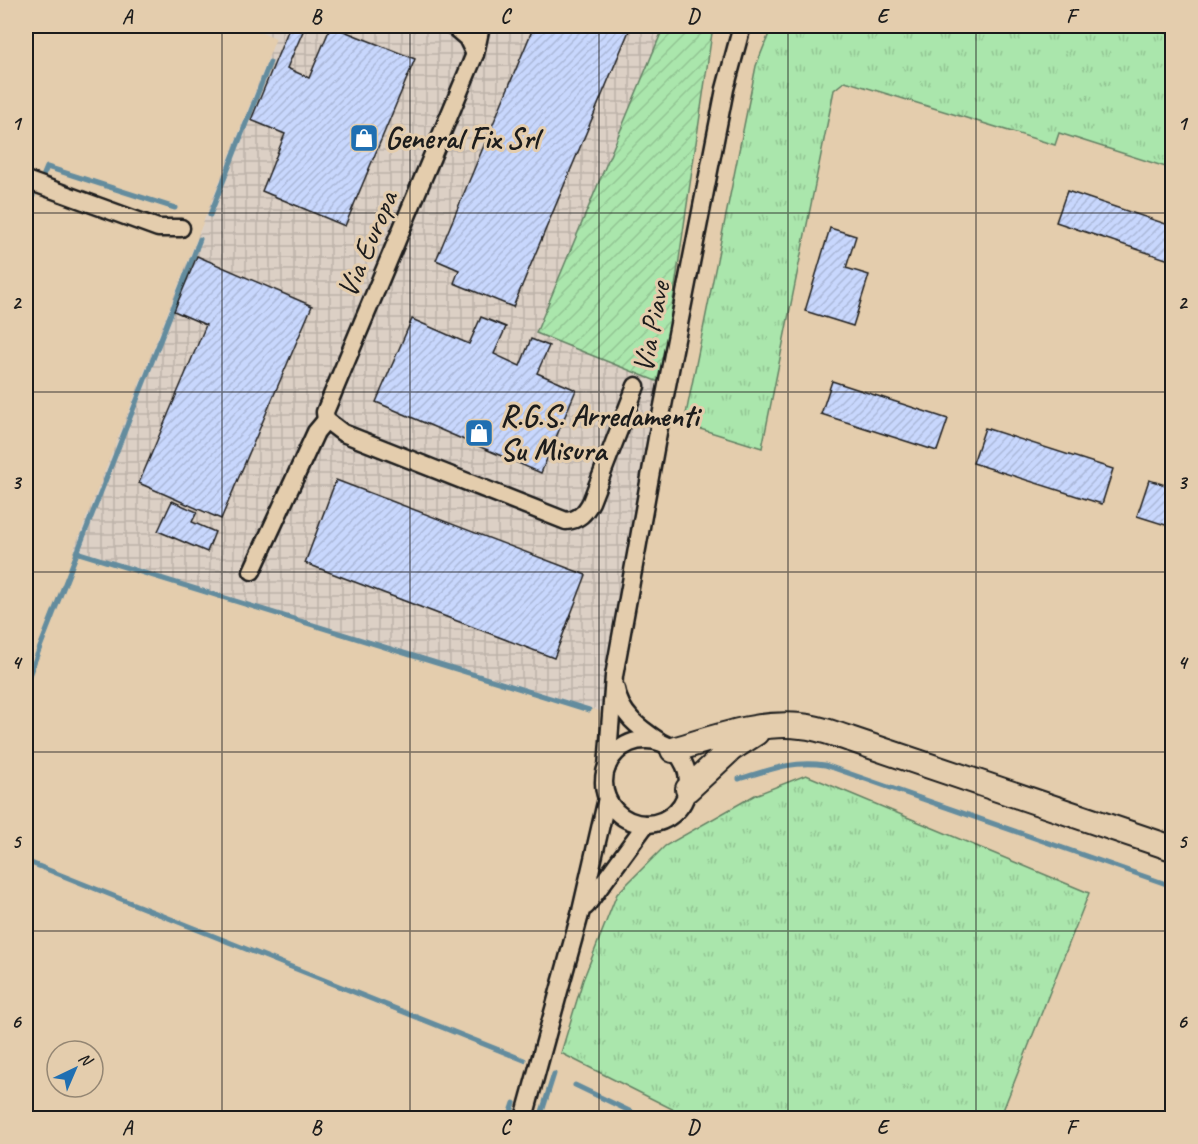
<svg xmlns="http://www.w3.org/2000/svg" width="1198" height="1144" font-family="Caveat,sans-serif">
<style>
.industrial{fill:url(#industrial-grid)}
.grass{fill:url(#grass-tufts);stroke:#638164;stroke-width:1.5}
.garden{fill:url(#garden-furrows);stroke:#638164;stroke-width:1.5}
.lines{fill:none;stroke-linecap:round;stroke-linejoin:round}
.stream{stroke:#638c9e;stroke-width:5}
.building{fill:url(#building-hatch);stroke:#1c1c1c;stroke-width:1.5}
.minor-casing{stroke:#1c1c1c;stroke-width:21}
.highway-casing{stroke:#1c1c1c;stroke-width:28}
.minor{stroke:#e4cdad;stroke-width:16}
.highway{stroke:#e4cdad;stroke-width:24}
.grid{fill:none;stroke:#1c1c1c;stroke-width:1.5;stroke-opacity:0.55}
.labels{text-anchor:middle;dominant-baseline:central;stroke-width:6;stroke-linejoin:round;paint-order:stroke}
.poi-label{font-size:30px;font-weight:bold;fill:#1c1c1c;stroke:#e4cdad;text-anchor:start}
.street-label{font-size:30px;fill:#1c1c1c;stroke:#e4cdad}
.neatline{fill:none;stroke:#1c1c1c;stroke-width:2}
.grid-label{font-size:20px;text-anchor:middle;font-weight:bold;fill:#1c1c1c}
</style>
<defs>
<pattern id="industrial-grid" width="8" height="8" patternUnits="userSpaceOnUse" patternTransform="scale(1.5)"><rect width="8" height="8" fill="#dcd0c5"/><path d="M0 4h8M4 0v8" fill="none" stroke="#bcb2a9"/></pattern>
<pattern id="grass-tufts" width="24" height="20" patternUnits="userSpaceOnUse" patternTransform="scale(1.5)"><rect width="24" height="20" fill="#aae6ac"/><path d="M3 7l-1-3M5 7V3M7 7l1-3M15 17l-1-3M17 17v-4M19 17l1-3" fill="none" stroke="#92c593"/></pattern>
<pattern id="garden-furrows" width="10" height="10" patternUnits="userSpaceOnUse" patternTransform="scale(1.5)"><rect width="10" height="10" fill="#aae6ac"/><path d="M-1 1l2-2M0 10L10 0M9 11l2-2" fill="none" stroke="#92c593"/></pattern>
<pattern id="building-hatch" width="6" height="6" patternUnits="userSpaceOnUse" patternTransform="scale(1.5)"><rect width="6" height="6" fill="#c8d7fd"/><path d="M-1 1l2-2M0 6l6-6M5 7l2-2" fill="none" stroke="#abb8d8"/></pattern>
</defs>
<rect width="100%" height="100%" fill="#e4cdad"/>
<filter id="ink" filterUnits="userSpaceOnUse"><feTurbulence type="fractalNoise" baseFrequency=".0167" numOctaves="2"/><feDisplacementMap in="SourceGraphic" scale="12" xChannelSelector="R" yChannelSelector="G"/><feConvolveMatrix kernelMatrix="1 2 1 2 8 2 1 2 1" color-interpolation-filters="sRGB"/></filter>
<g filter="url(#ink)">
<!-- industrial -->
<path class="industrial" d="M247,26h417l-128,306 125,51 -55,330 -532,-164 202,-511z"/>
<!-- grass -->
<g class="grass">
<path d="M772,26h375l25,9v134l-113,-36 -4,12 -210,-64 -11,9 -72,358 -78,-24 72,-358z"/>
<path d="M806,775l283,118 -89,225h-310l-129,-65 22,-73 34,-86 48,-48 90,-51z"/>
</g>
<!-- garden -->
<path class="garden" d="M664,26h32l16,7 -51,350 -125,-50z"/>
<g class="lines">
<!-- stream -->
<g class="stream">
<path d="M44,174l3,-7 128,41"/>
<path d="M26,212l7,-16"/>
<path d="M210,215l60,-153"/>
<path d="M76,552l513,158"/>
<path d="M26,683l174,-444"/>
<path d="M739,779c30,-9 54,-19 86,-14l347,121"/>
<path d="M26,861l498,199"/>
<path d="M575,1085l69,33"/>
<path d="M509,1118l5,-15"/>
<path d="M540,1118l14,-44"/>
</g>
</g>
<!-- building -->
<g class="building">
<path d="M290,26l14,3 -17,39 22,10 22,-52 84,33 -70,167 -83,-35 23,-57 -34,-14z"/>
<path d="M534,26h97l-118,281 -59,-24 5,-13 -23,-10z"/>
<path d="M1067,191l105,35v35l-116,-39z"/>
<path d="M830,228l26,8 -10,32 23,7 -16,51 -48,-15z"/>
<path d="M197,256l115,50 -91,213 -82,-36 67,-158 -32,-14z"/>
<path d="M481,317l25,10 -12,27 26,12 11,-27 18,7 -12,27 39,17 -35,83 -165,-71 36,-83 57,25z"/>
<path d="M832,381l116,38 -11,32 -116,-37z"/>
<path d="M985,428l128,41 -11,35 -129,-41z"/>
<path d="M336,480l250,95 -32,83 -249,-95z"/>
<path d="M1149,480l23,7v40l-35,-11z"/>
<path d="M172,501l25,11 -5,10 23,10 -8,20 -49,-21z"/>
</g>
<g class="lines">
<!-- minor casing -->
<g class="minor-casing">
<g id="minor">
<path d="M453,26l14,12 8,16"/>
<path d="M481,26l-6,28 -150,358 1,8 17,13 223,88c13,-1 19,-8 25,-19l45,-116"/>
<path d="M26,180l132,48h23"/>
<path d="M252,571l64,-139 10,-12"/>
<path d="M616,689c4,25 23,39 43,52"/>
<circle cx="646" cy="782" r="42"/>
<path d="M607,767l7,-91 47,-260 64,-327 17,-63"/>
<path d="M586,906l60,-82"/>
<path d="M524,1118l57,-207 26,-113"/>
</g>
</g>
<!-- highway casing -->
<g class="highway-casing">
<g id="highway">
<path d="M673,750c41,-12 85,-29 128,-24 17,1 33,8 49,13l322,109"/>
<path d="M688,789l43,-40 25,-16"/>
</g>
</g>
<!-- minor -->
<use href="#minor" class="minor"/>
<!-- highway -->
<use href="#highway" class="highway"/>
</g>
</g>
<!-- grid -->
<path class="grid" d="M222,26v1092M410,26v1092M599,26v1092M788,26v1092M976,26v1092M26,213h1146M26,392h1146M26,572h1146M26,752h1146M26,931h1146"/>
<!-- icons -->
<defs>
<g id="shop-square" transform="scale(1.5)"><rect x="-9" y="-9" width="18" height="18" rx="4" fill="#1f6fb2" stroke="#e4cdad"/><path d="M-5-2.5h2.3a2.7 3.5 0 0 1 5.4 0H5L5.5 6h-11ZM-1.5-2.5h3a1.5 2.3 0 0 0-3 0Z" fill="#fff"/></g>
</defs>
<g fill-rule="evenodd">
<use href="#shop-square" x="364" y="138"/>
<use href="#shop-square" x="479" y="433"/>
</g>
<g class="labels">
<!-- poi labels -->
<g class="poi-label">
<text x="385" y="138">General Fix Srl</text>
<text x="500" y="416">R.G.S. Arredamenti<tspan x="500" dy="34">Su Misura</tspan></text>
</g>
<!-- street labels -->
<g class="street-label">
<text transform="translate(367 244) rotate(-67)">Via Europa</text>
<text transform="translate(651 327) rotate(-79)">Via Piave</text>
</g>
</g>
<!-- margin -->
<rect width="1198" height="1144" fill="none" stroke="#e4cdad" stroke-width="66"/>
<!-- north arrow -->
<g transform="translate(75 1069) rotate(44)"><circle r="28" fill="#e4cdad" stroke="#948673" stroke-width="1.5"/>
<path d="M0-4.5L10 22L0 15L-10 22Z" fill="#1f6fb2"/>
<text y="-9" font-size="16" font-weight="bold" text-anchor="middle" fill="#1c1c1c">N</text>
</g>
<rect x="33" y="33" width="1132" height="1078" class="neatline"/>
<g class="grid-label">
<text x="127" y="23">A</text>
<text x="316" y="23">B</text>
<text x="505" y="23">C</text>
<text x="693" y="23">D</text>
<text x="882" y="23">E</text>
<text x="1071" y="23">F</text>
<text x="16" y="130">1</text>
<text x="1182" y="130">1</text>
<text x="16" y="309">2</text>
<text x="1182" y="309">2</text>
<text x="16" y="489">3</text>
<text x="1182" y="489">3</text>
<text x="16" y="669">4</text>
<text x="1182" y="669">4</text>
<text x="16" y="848">5</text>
<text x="1182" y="848">5</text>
<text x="16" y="1028">6</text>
<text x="1182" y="1028">6</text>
<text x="127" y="1134">A</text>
<text x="316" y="1134">B</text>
<text x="505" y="1134">C</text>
<text x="693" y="1134">D</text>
<text x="882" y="1134">E</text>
<text x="1071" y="1134">F</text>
</g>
</svg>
